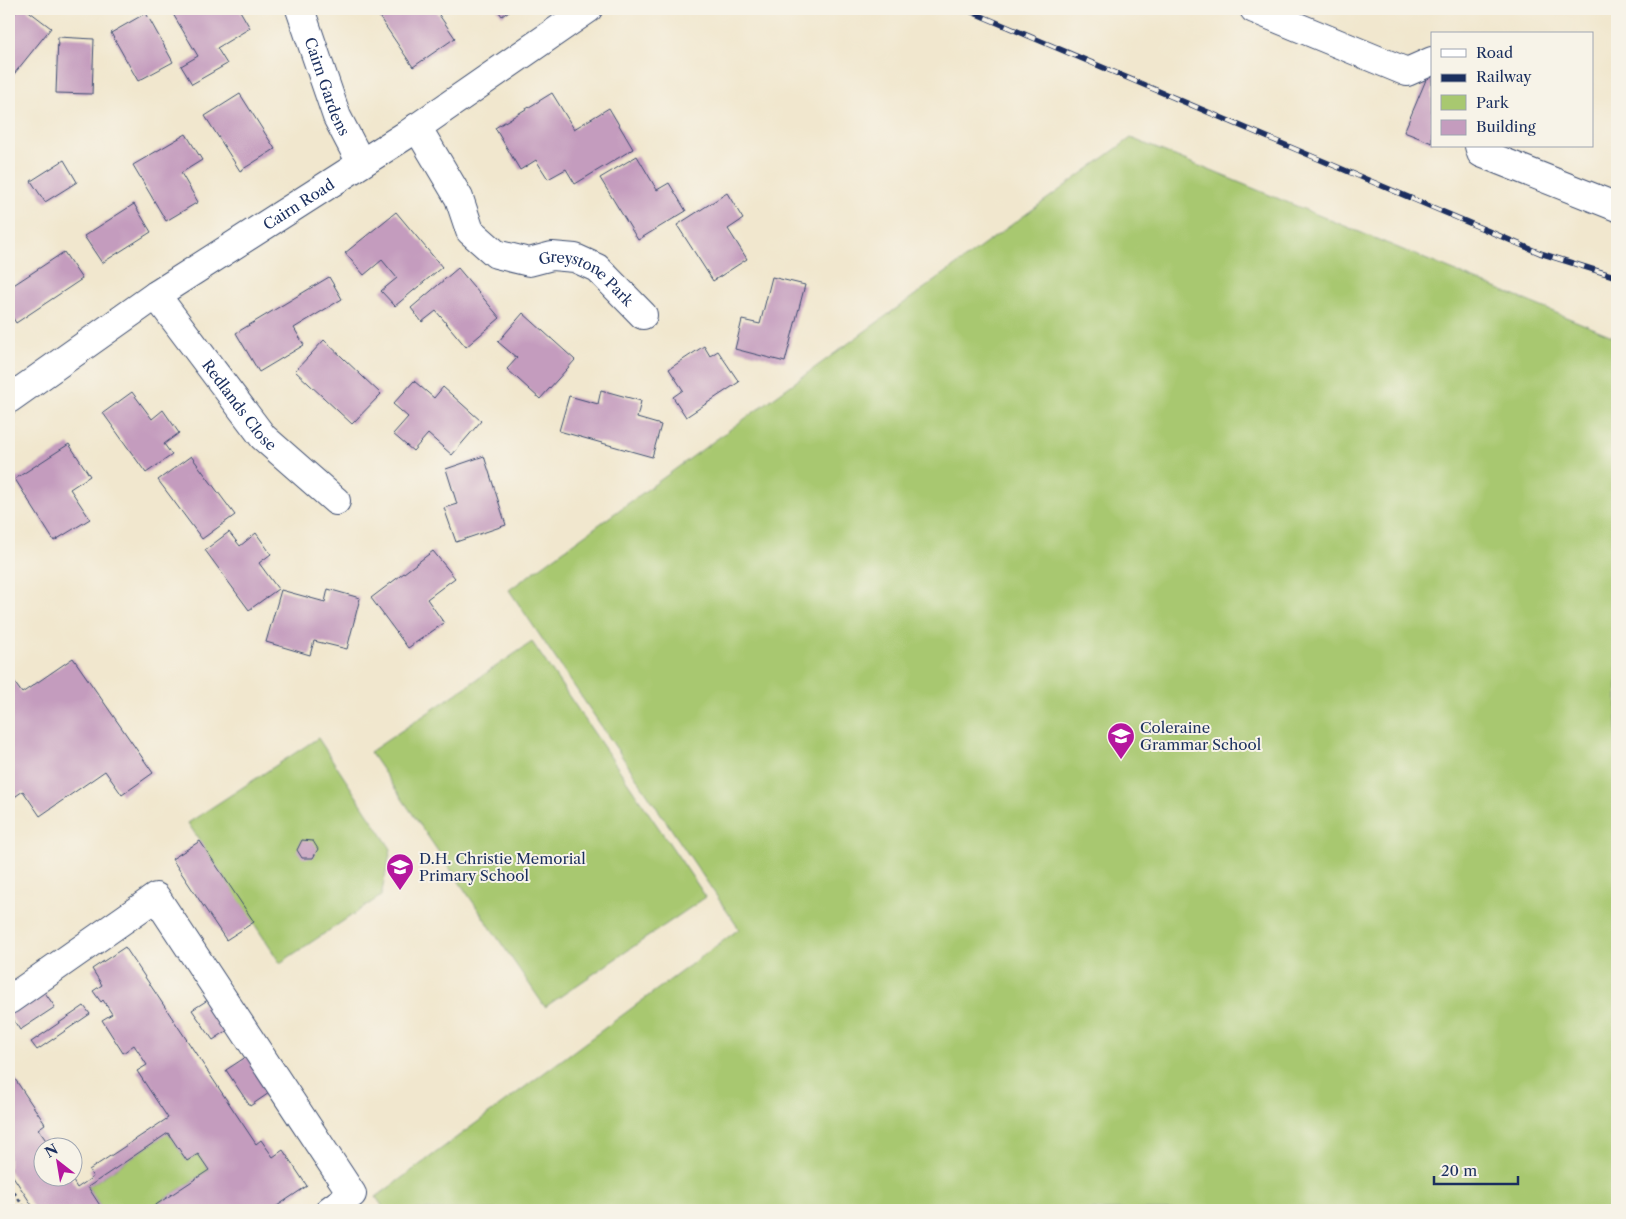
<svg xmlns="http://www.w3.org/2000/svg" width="1626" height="1219" font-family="'Libre Caslon Text',serif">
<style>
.green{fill:#a8c870;stroke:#627c67}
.building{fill:#c49cbe}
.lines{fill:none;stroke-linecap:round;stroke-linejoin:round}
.minor-casing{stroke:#3b4b6f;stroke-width:30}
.path{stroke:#3b4b6f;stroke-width:3;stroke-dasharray:4 4;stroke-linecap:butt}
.minor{stroke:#fff;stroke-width:28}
.rail-casing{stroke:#1b2f5e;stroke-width:5.5}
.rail{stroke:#f7f3e8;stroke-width:4;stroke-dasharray:11;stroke-linecap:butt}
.labels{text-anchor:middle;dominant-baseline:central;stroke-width:4;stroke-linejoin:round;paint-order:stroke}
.street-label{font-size:15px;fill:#1b2f5e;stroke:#f7f3e8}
.poi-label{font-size:15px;fill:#1b2f5e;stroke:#f7f3e8;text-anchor:start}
</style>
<rect width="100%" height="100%" fill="#f7f3e8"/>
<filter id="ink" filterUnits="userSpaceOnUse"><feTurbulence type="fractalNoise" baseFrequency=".02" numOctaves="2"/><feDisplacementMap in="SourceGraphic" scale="10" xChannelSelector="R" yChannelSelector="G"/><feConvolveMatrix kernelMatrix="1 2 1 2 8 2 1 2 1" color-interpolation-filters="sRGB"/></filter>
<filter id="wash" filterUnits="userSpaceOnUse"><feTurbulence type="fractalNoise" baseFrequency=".0096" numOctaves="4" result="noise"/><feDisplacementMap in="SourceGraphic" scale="20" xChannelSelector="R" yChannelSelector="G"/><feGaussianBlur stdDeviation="1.12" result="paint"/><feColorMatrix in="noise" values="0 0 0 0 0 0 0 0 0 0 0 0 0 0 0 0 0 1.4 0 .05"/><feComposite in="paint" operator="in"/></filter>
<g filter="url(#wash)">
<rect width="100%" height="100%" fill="#f1e7ce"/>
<!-- green -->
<g class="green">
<path d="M1131,138l486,200v872h-1232l-9,-13 363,-268 -230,-339z"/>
<path d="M532,642l174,255 -161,110 -175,-255z"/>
<path d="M318,738l73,111 -10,47 -101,67 -92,-140z"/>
<path d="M168,1133l19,28 11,-7 11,16 -61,40h-45l-15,-23z"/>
</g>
<g id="blocks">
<!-- building -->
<g class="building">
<path d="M18,9h8l25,19 -37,46 -5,-4v-49z"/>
<path d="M170,9h69l11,19 -33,20 10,16 -35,20 -11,-18 17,-10z"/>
<path d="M386,9h49l20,29 -42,29 -35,-52z"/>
<path d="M497,9h15l-10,7z"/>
<path d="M146,13l27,49 -35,19 -27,-48z"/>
<path d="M58,37l36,2 -2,55 -36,-1z"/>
<path d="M1428,75l4,2v66l-28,-11z"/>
<path d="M552,93l22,36 35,-21 24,41 -58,35 -9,-15 -18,10 -12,-19 -16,10 -25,-42z"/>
<path d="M240,94l35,55 -35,22 -35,-55z"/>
<path d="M186,134l16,26 -21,13 17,29 -32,19 -33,-56z"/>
<path d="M637,156l20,34 12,-7 17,28 -48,29 -38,-62z"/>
<path d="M64,160l13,22 -32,20 -14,-21z"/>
<path d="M9,174l6,10 -6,4z"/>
<path d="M727,193l16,26 -15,10 19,30 -34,22 -36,-56z"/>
<path d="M134,204l17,28 -49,31 -18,-27z"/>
<path d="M396,212l46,55 -47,39 -14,-15 16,-13 -15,-18 -18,15 -19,-22z"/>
<path d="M64,252l18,27 -66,44 -7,-11v-24z"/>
<path d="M458,268l42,50 -34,29 -30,-36 -14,11 -11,-14z"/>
<path d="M329,277l13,22 -48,29 10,17 -45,27 -23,-39z"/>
<path d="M772,277l33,8 -20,77 -50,-13 7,-29 18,4z"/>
<path d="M523,313l52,47 -35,39 -33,-30 10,-11 -19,-16z"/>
<path d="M324,340l57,54 -29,30 -57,-53z"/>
<path d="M704,346l6,10 8,-5 21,31 -53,35 -13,-20 10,-7 -14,-21z"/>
<path d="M414,381l20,17 9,-11 38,34 -29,34 -24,-21 -15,17 -20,-17 15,-17 -15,-13z"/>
<path d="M601,390l40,11 -4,17 24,7 -9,32 -93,-26 10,-35 29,8z"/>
<path d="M132,392l20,27 11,-9 16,23 -15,11 8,11 -26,18 -43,-60z"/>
<path d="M69,444l21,32 -20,13 20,30 -36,22 -39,-62z"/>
<path d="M191,456l44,59 -33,24 -44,-59z"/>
<path d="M484,456l22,69 -50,17 -12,-34 13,-4 -11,-35z"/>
<path d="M229,532l11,14 16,-13 15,21 -12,9 19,26 -29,21 -44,-60z"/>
<path d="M433,551l22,27 -28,21 17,24 -36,25 -37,-50z"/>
<path d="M328,589l32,9 -13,51 -33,-8 -4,14 -44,-13 15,-52 44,12z"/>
<path d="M73,658l80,115 -31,22 -17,-24 -65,45 -17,-25 -14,10v-126l13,18z"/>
<path d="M302,840l11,1 5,8 -5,9h-11l-5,-8z"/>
<path d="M200,841l54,81 -28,18 -54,-81z"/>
<path d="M125,947l131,197 5,-4 12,17 10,-7 24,36 -36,24h-123l61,-40 -11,-16 -11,7 -19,-28 -80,54 15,23h-68l-26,-40v-100l36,54 -7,5 12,17h-8v30h28l7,12 16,-11 -4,-7 79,-52 -31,-47 10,-6 -13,-20 -11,8 -21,-33 10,-6 -9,-14 -2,2 -8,-11 9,-6 -10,-16z"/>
<path d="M41,987l14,20 -35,23 -11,-17z"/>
<path d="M214,996l20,30 -21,14 -21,-30z"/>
<path d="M84,1006l6,8 -53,36 -6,-8z"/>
<path d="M252,1053l23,36 -25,17 -24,-36z"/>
</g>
</g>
</g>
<g filter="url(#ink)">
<use href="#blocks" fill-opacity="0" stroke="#3b4b6f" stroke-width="1"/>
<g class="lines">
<!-- minor casing -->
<g class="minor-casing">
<g id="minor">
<path id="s1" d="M300,9l37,108 24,46"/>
<path d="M1254,9l153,63 25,-11"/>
<path id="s2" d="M417,127l42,71 11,33 26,23 33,8 23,-6 23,2 22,10 46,47"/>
<path d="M1479,146l2,7 136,54"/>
<path id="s3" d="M156,295l107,142 73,64"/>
<path id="s4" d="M9,399l147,-104 250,-160 182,-126"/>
<path d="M9,1000l147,-103 196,297 -22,16"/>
</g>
</g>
<!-- path -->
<path class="path" d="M9,1185l17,25"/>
<!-- minor -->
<use href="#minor" class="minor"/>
<!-- rail casing -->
<g class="rail-casing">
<path id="rail" d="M965,9l575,244 77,24"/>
</g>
<!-- rail -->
<use href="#rail" class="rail"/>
</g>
</g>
<!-- icons -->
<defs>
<g id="school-pin" transform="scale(1.4375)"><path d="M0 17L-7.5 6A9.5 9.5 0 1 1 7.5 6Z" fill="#b5179e" stroke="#f7f3e8"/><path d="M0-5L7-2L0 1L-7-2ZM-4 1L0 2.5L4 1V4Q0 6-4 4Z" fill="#fff"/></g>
</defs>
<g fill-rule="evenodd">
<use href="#school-pin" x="1121" y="736"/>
<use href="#school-pin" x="400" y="867"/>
</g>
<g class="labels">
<!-- street labels -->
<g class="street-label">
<text stroke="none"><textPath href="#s1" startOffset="82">Cairn Gardens</textPath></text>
<text stroke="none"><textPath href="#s4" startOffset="349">Cairn Road</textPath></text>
<text stroke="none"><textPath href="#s2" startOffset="251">Greystone Park</textPath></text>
<text stroke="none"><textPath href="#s3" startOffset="138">Redlands Close</textPath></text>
</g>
<!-- poi labels -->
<g class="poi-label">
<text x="1140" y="727">Coleraine<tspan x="1140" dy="17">Grammar School</tspan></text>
<text x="419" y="858">D.H. Christie Memorial<tspan x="419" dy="17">Primary School</tspan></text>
</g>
</g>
<!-- margin -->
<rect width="1626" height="1219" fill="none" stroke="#f7f3e8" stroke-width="30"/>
<!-- legend -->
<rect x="1431" y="32" width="162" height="115" fill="#f7f3e8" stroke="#9fa5b1"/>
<rect x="1441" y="49" width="25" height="8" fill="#ffffff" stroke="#9fa5b1"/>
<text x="1476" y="58" font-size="15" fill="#1b2f5e">Road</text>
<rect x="1441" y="74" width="25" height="8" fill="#1b2f5e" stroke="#9fa5b1"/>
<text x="1476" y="82" font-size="15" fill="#1b2f5e">Railway</text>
<rect x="1441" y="95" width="25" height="15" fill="#a8c870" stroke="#9fa5b1"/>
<text x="1476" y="108" font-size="15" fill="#1b2f5e">Park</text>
<rect x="1441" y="120" width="25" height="15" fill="#c49cbe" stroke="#9fa5b1"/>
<text x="1476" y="132" font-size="15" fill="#1b2f5e">Building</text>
<!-- north arrow -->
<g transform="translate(58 1162) rotate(329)"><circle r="24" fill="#f7f3e8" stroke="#9fa5b1"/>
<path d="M0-4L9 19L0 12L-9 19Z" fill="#b5179e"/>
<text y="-8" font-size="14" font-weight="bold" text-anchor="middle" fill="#1b2f5e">N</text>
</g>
<!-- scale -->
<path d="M1434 1176v8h84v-8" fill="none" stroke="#1b2f5e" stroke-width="2.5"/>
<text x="1441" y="1176" font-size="15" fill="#1b2f5e" stroke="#f7f3e8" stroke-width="4" paint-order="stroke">20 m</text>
</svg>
